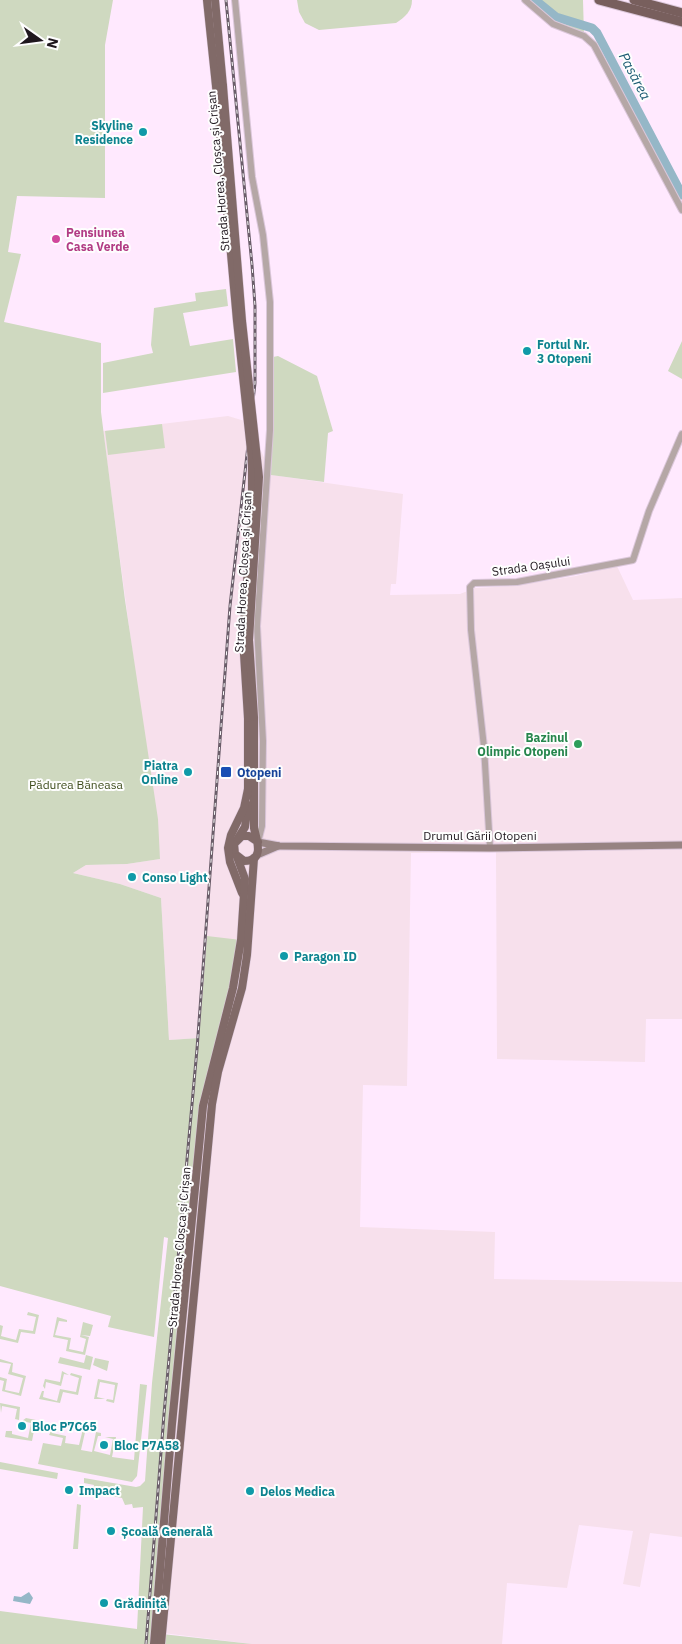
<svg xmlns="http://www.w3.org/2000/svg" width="682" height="1644" font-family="'IBM Plex Sans',sans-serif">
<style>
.industrial{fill:#f7e0ec}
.green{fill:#cfd9c0}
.water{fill:#95b7c7}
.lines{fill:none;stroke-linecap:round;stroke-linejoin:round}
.river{stroke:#95b7c7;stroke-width:9}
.tertiary-casing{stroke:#dbc7da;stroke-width:8}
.secondary-casing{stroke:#dbc7da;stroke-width:9}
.primary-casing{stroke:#dbc7da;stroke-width:9}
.trunk-casing{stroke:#dbc7da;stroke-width:11}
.tertiary{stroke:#b5a7a6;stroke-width:6}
.secondary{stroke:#978382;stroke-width:7}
.primary{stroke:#816a68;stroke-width:8}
.trunk{stroke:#785f5d;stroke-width:9}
.rail-casing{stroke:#6a5d69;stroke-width:3}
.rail{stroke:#fefefe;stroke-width:1;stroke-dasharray:4;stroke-linecap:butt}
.primary-bridge-casing{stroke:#dbc7da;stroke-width:9;stroke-linecap:butt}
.primary-bridge{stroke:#816a68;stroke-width:8}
.culture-dot{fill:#0f9aa8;stroke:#fefefe;stroke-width:2}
.hotel-dot{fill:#d1479c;stroke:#fefefe;stroke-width:2}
.leisure-dot{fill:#2e9e5b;stroke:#fefefe;stroke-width:2}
.transit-dot{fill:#1a4fb4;stroke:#fefefe;stroke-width:2}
.labels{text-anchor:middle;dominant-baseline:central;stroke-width:4;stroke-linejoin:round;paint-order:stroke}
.culture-label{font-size:12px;font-weight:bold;fill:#0d838f;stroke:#fefefe;text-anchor:start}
.street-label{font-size:12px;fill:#1f171e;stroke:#fefefe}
.hotel-label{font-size:12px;font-weight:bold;fill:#b23c85;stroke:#fefefe;text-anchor:start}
.leisure-label{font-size:12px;font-weight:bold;fill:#27864d;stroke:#fefefe;text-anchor:end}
.transit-label{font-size:12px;font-weight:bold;fill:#164399;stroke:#fefefe;text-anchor:start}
.park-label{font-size:12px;fill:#3e4d1c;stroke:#fefefe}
.water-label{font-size:14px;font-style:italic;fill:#1b5a72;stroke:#fefefe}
</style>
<rect width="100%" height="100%" fill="#ffe9fe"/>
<!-- industrial -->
<path class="industrial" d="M228,416l20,6 24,53 131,19 -7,90h-5l-1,11 70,-1 15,-6 38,-2 63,-10 41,-10 16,34 49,-2v421h-36l-1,43 -148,-3 -1,-207 -85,1 -4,233 -44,-1 -3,142 135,5 -1,47 188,3v255l-32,-4 -10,54 -17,-3 10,-53 -54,-6 -12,63 -60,-5 -5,61h-250l-97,-12 52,-696 -8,102 -30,2 -8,-142 -41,-14 -47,-11 13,-8 41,-1 33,-5 -57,-428z"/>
<!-- green -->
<g class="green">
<path d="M0,0h113l-8,45v153l-88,-2 -9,56 13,2 -17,68 97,21v69l24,188 33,219 2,40 -33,5 -41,1 -13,8 47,11 41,14 8,142 30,-2 8,-102 34,4 -31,134 -53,530 5,30 90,10h-252v-33l137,18 6,-122 -10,1 -1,-4 -7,1 -3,-7 -29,-6 1,-7 -10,-2v-5l52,9 4,-1 5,-5 7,-98 16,-145 -4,-1 -10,100 -46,-10 3,-11 -111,-30z"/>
<path d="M297,0h115c0,11 -7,17 -16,23l-77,7 -14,-7 -6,-11z"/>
<path d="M525,0h58l1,36 -22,-8z"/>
<path d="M226,289l2,17 -45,7 7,33 43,-7 3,33 -133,21v-30l50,-10 -2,-8 3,-37 42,-7 -1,-8z"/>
<path d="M682,341v38l-14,-8z"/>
<path d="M278,356l39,20 16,55 -5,2 -4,49 -53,-7 2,-118z"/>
<path d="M162,424l3,24 -57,7 -3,-24z"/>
<path d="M28,1312l11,3 -4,19 -14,-2 -3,11 -18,-4v-14l3,1 -2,10 15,4 3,-11 14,2 3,-14 -9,-2z"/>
<path d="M57,1317l10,3v2l-8,-1 -4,14 16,3 -2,11 14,3 3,-13 -6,-2 3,-15 10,3 -3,11 -9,-1 8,2 -4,18 -19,-4 2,-11 -15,-3z"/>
<path d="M86,1355l7,2 -3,13 -32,-7 2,-6 24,6z"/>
<path d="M95,1358l14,3 -2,10 -14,-6z"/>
<path d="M0,1359l13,4 -1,9 14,4 -5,20 -19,-5 2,-10 -4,-1v-3l7,2 -2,11 14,3 4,-15 -15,-4 3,-10 -11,-2z"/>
<path d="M62,1371l7,4 -5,-1 -3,12 -15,-4 -1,7 -2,-3 2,-7 15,3z"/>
<path d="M71,1373l11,3 -4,19 -15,-3 -3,11 -21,-4 3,-8h2l-1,6 14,4 3,-12 16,3 3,-14 -9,-3z"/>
<path d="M98,1379l20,4 -4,20 -8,-2 1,-2 6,1 2,-15 -15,-3 -3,15 8,2h-11z"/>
<path d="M140,1384l7,1 -10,91 -5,6 -94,-18 5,-21 18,3 2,-8 -14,-3 4,-8 -1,6 14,3 -1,7 14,2 4,-16 -3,-1h6l-5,22 11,2 4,-20 5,1v3h-3l-4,15 16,4 3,-16 -8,-2h11l-4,20 22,3z"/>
<path d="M0,1403l20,4 -1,13 -4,-1 2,-10 -15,-3 -1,7z"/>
<path d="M26,1418l10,2 -4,21 -27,-4 1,-6h6v3l16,4 3,-15 -9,-2z"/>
<path d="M0,1462l58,11 -1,6 -57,-10z"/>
<path d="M77,1504l4,1 -3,44h-5z"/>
</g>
<!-- water -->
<path class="water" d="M29,1592l4,6 -3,6 -17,-3 1,-5 7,1z"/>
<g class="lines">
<!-- river -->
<path class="river" d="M535,0l21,17 36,11 5,5 85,162"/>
<!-- tertiary casing -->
<g class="tertiary-casing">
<g id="tertiary">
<path d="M235,0l17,177 11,58 7,67v128l-13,196 6,115 -1,85 -4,16"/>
<path d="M525,0l28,24 31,12 10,9 88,165"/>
<path d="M490,848l-6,-101 -13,-117 -1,-43 4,-4 43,-1 116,-22 16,-49 33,-77"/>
</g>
</g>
<!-- secondary casing -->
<g class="secondary-casing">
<g id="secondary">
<path d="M258,842l21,4 211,2 192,-3"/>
<path d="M257,855l21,-9"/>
</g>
</g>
<!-- primary casing -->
<g class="primary-casing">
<g id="primary">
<path d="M207,0l9,86"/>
<path d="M215,0l8,86"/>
<path d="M254,717v111c3,13 11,33 -10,33l-9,-7 -1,-10 8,-8h7l9,6"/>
<path d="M248,718v76"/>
<path d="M238,838l7,-11 3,-22"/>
<path d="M242,893l-12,-31 -2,-14 3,-13 13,-27 4,-19"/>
<path d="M154,1644l18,-220 31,-318 30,-118 8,-48 4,-61 -8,-22"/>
<path d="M161,1644l51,-540 6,-32 24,-84 5,-33 7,-97"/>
</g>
</g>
<!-- trunk casing -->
<g class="trunk-casing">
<g id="trunk">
<path d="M599,0l83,22"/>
<path d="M634,0l48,13"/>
</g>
</g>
<!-- tertiary -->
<use href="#tertiary" class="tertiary"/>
<!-- secondary -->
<use href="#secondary" class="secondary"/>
<!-- primary -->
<use href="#primary" class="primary"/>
<!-- trunk -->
<use href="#trunk" class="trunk"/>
<!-- rail casing -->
<g class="rail-casing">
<path id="rail" d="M146,1644l18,-230 33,-365 33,-443 25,-223v-77l-3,-41 -26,-265"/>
</g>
<!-- rail -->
<use href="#rail" class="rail"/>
<!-- primary-bridge casing -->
<g class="primary-bridge-casing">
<g id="primary-bridge">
<path d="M216,86l21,235 15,139v51l-9,127 5,80"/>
<path d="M223,86l19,235 17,156 -10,163 5,77"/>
</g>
</g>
<!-- primary-bridge -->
<use href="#primary-bridge" class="primary-bridge"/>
</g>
<!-- markers -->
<g class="culture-dot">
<circle cx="143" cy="132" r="5"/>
<circle cx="527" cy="351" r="5"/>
<circle cx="188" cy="772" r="5"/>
<circle cx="132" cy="877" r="5"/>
<circle cx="284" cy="956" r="5"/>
<circle cx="22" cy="1426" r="5"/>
<circle cx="104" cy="1445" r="5"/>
<circle cx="69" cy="1490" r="5"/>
<circle cx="250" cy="1491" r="5"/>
<circle cx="111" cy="1531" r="5"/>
<circle cx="104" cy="1603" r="5"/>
</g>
<circle class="hotel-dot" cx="56" cy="239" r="5"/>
<circle class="leisure-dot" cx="578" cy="744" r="5"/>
<rect class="transit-dot" x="220" y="766" width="12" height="12" rx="2.5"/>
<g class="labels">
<!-- culture labels -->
<g class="culture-label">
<text x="133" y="125" text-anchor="end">Skyline<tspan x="133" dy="14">Residence</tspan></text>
<text x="537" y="344">Fortul Nr.<tspan x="537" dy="14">3 Otopeni</tspan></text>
<text x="178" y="765" text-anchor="end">Piatra<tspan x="178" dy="14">Online</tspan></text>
<text x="142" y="877">Conso Light</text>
<text x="294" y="956">Paragon ID</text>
<text x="32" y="1426">Bloc P7C65</text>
<text x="114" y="1445">Bloc P7A58</text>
<text x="79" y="1490">Impact</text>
<text x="260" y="1491">Delos Medica</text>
<text x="121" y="1531">Școală Generală</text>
<text x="114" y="1603">Grădiniță</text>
</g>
<!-- street labels -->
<g class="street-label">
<text transform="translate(218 171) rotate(-95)">Strada Horea, Cloșca și Crișan</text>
<text transform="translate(531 566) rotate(-8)">Strada Oașului</text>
<text transform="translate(243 572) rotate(-87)">Strada Horea, Cloșca și Crișan</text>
<text x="480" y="835">Drumul Gării Otopeni</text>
<text transform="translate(179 1247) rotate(-85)">Strada Horea, Cloșca și Crișan</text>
</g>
<!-- hotel labels -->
<g class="hotel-label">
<text x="66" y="232">Pensiunea<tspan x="66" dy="14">Casa Verde</tspan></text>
</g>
<!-- leisure labels -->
<g class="leisure-label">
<text x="568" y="737">Bazinul<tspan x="568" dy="14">Olimpic Otopeni</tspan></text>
</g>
<!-- transit labels -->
<g class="transit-label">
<text x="237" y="772">Otopeni</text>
</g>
<!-- park labels -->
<g class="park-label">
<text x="76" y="784">Pădurea Băneasa</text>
</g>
<!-- water labels -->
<g class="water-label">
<text transform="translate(635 76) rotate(62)">Pasărea</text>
</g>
</g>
<!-- north arrow -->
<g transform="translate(40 40) rotate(104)" stroke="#fefefe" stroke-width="4" paint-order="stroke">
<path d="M0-4L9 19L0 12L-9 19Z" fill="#1f171e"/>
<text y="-8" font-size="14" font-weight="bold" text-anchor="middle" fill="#1f171e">N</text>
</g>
</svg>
